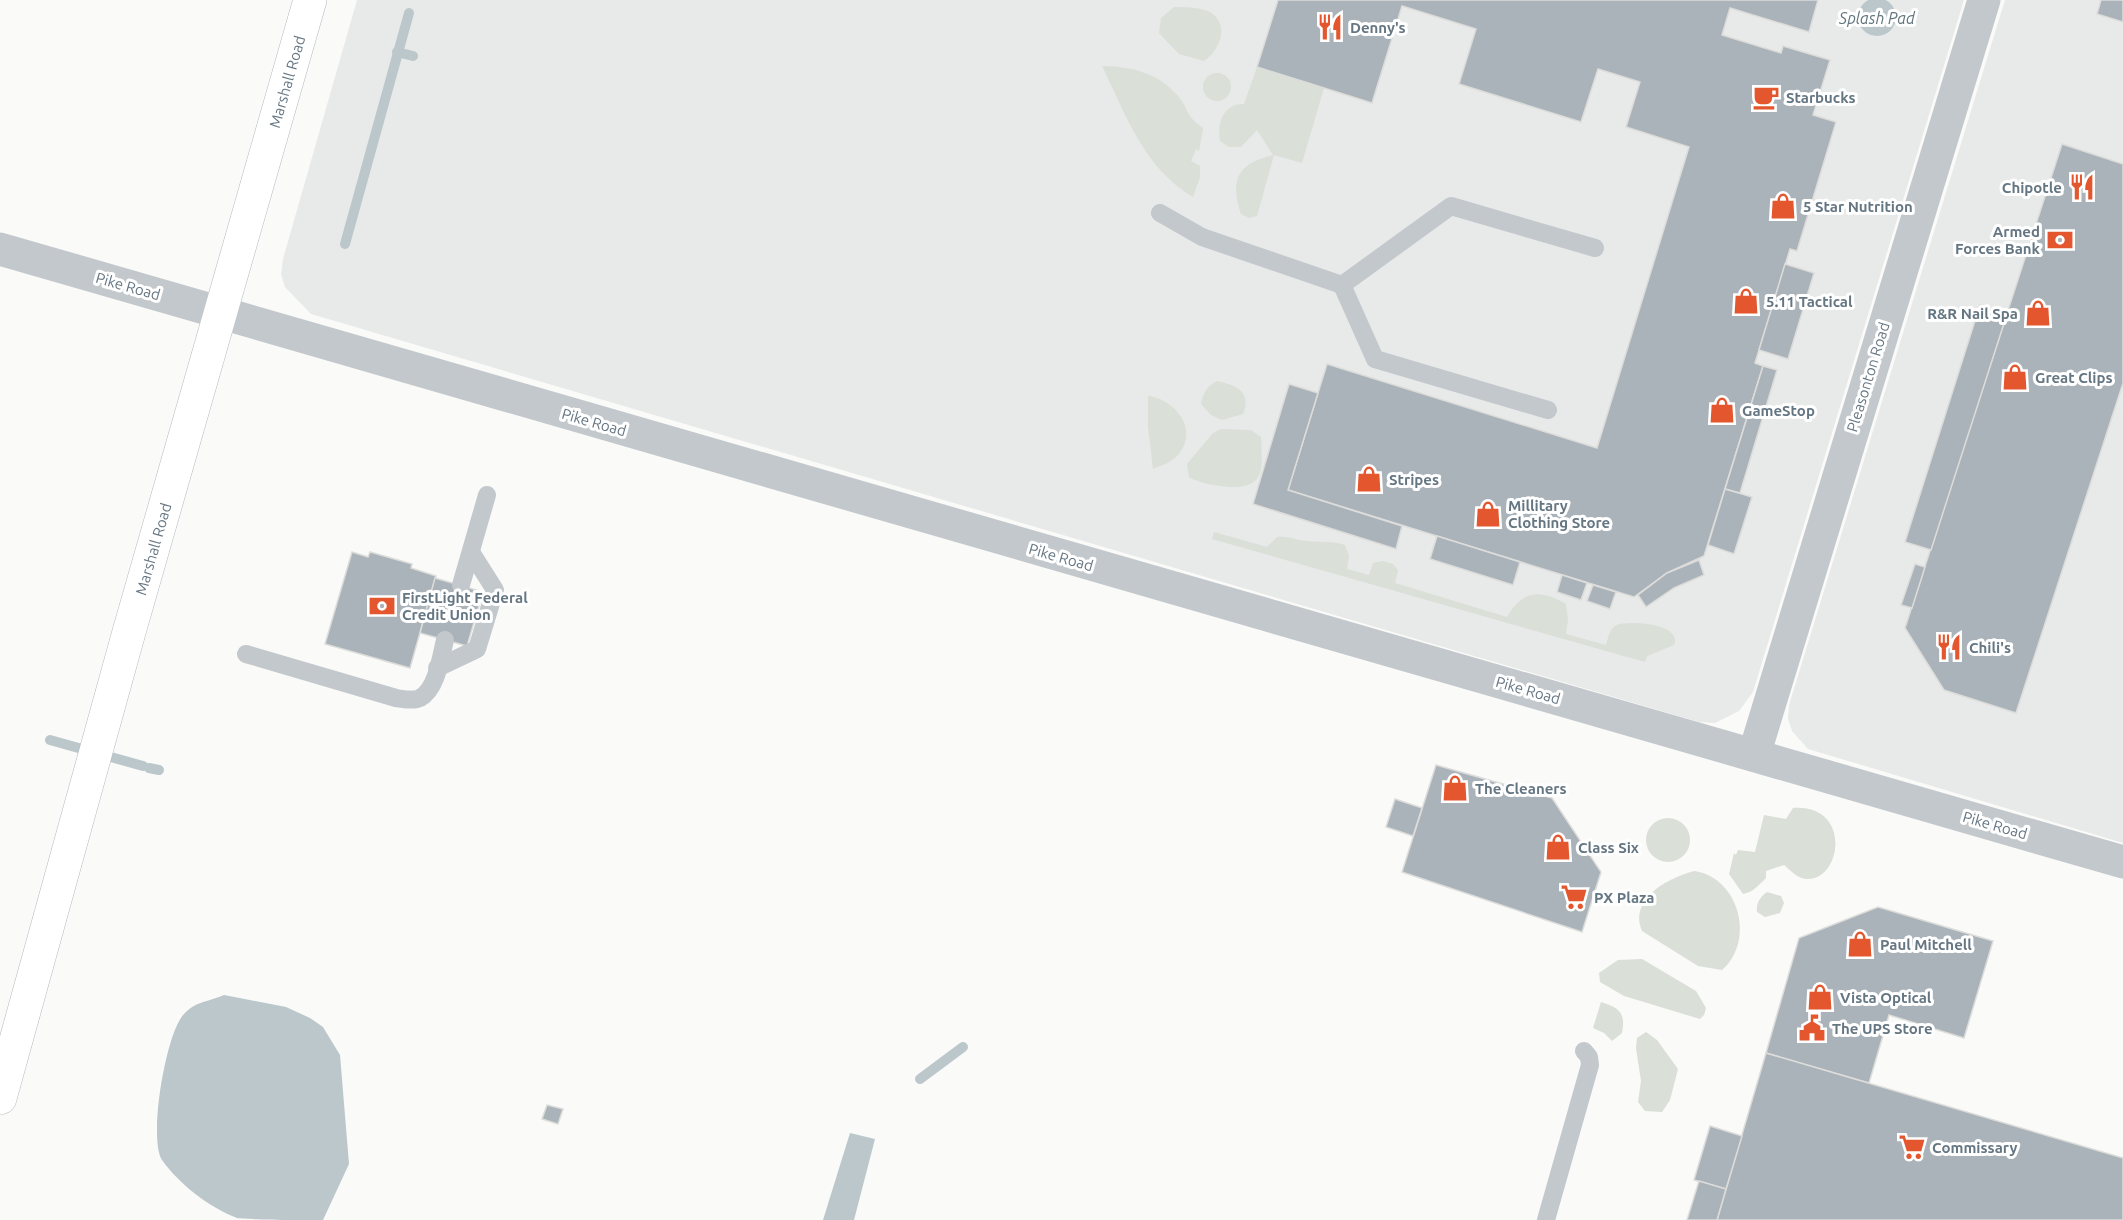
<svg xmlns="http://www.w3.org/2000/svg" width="2123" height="1220" font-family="Ubuntu,sans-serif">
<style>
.built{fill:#e8e9e9}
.green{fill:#dadfd7}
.water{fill:#bbc7cb}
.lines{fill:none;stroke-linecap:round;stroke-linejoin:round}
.stream{stroke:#bbc7cb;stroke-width:10}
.building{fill:#aab3b9;stroke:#dcdcda;stroke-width:1.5}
.secondary-casing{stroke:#b3babf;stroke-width:34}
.lane{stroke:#c3c8cc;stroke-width:18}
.street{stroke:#c3c8cc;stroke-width:33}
.secondary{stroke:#fff;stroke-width:33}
.labels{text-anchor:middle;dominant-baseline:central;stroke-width:6;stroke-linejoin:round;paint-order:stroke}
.poi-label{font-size:15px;font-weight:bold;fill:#657683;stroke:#fff;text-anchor:start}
.street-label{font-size:15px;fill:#657683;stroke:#fff}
.water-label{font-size:16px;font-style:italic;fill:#60757c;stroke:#fff}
</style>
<rect width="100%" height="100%" fill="#fafaf8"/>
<!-- built -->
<g class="built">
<path d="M357,0h1607l-211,692 -14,19 -24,12 -16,-1 -1388,-408 -26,-27 -4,-13 2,-15z"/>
<path d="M2005,0h118v843l-315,-94 -16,-18 -4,-12 1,-14z"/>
</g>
<!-- green -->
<g class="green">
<path d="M1174,7c11,0 33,0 41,9 14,15 2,36 -11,45l-25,-7 -20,-21 2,-15z"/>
<path d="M1102,66c30,1 55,6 76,30 12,15 6,18 25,32l-4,23 -3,-2 -5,12 9,5v11l-7,20c-49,-29 -67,-82 -91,-131z"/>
<path d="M1257,67l67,21 -22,75 -28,-8 -17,61 -8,2 -8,-4c-12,-35 -2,-51 32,-59l-16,-25 -16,17h-12l-9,-6c-3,-18 3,-37 24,-37z"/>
<circle cx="1217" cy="87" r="14"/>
<path d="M1217,381c19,4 35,11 26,33l-21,6 -11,-5 -10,-11c2,-11 6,-18 16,-23z"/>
<path d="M1148,396c27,3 52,34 30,59 -6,7 -16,10 -25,14l-5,-43z"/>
<path d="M1221,429l30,1 10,7c1,29 6,51 -30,50 -14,-1 -29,-3 -42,-10l-2,-13 26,-31z"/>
<path d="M1214,532l53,15 10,-10c11,-1 18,3 29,4 15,2 23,-1 39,4l4,11 -2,13 22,6 4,-12 10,-2 10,3 5,6 -3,13 112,34c16,-27 33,-28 59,-13l2,15 -2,15 40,11c2,-6 3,-17 11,-20 13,-5 66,-1 57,20l-27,11 -2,6 -433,-123z"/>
<path d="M1793,808c59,-4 49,71 15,71 -10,0 -17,-8 -24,-14l-18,6v7c-8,8 -13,14 -23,16l-14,-20 5,-21 2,2 2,-5 17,2 9,-37 22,4z"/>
<circle cx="1668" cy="840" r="22"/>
<path d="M1695,871c45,8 60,70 27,99l-24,-4 -56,-35c-14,-32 27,-54 53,-60z"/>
<path d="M1767,892l14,4 3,7 -4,10 -15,4 -8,-5c-1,-9 3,-15 10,-20z"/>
<path d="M1642,959l54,32 10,17 -2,7 -4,4 -76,-23 -24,-14 -1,-9 19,-13z"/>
<path d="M1601,1002c18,6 25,10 21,31l-10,8 -8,-8 -11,-5z"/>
<path d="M1646,1032l11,8 21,29 -8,31 -8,12 -17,-1 -7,-9 3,-21 -5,-33 1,-10z"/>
</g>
<!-- water -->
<g class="water">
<circle cx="1877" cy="17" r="19"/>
<path d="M224,995l62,12 24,11 13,9 17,28 9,109 -26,56c-18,0 -72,0 -86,-2 -28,-11 -57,-33 -75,-58 -14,-22 4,-128 22,-146 12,-13 24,-12 40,-19z"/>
<path d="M850,1133l25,6 -21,81h-31z"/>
</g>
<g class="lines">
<!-- stream -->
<g class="stream">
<path d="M397,52l16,4"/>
<path d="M345,244l64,-231"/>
<path d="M50,740l93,26"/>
<path d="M149,768l10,2"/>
<path d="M920,1079l43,-32"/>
</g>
</g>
<!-- building -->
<g class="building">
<path d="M1278,0h540l-9,32 -79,-24 -8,27 59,18 2,-7 47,14 -17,55 23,7 -39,129 -7,-2 -35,114 8,3 -59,190 -37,17 -33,24 -346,-107 39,-126 270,84 92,-301 -63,-20 14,-45 -42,-13 -17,53 -122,-38 17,-55 -74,-23 -30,97 -115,-36z"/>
<path d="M2101,0h22v22l-26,-8z"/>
<path d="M2062,144l61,20v219l-107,330 -72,-23 -39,-62z"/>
<path d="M1785,264l29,9 -26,86 -29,-9z"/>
<path d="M1980,305l27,9 -76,236 -26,-8z"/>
<path d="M1763,366l14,4 -37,123 -15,-4z"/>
<path d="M1289,384l29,9 -30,97 114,36 -6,23 -143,-45z"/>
<path d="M1725,489l27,8 -18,57 -26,-9z"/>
<path d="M1437,536l83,26 -7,23 -83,-26z"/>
<path d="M352,552l16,5 2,-5 42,12 -1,4 25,8 -26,92 -85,-24z"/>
<path d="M1699,560l5,15 -30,13 -28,19 -8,-12 29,-22z"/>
<path d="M1915,564l10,3 -13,41 -11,-3z"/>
<path d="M1562,575l25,8 -6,17 -24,-8z"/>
<path d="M435,578l48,14 -16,54 -47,-13z"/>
<path d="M1593,585l23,7 -6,17 -23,-8z"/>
<path d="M1436,765l116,33 49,74 -19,60 -180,-60z"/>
<path d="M1395,799l27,9 -9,28 -27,-9z"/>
<path d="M1878,907l115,34 -29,97 -75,-23 -20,68 -103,-30 33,-115z"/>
<path d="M1766,1053l357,105v62h-406z"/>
<path d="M547,1105l16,4 -5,15 -16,-5z"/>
<path d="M1710,1126l32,10 -16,53 -32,-9z"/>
<path d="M1699,1181l27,8 -9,31h-30z"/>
</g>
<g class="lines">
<!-- secondary casing -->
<g class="secondary-casing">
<g id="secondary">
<path id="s1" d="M0,1098l129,-466 181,-632"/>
</g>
</g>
<!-- lane -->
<g class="lane">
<path d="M1160,213l42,24 140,48 109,-79 144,42"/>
<path d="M1342,285l33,74 173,51"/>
<path d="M461,585l26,-90"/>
<path d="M246,654l150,44c7,1 18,3 24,0 17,-9 21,-42 25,-58"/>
<path d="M437,668l40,-19 18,-59 -24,-38"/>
<path d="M1546,1220l44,-155 -1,-8 -5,-6"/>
</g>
<!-- street -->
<g class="street">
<path d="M0,249l2123,613"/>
<path d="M1754,755l230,-755"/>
</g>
<!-- secondary -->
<use href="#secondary" class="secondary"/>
</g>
<!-- icons -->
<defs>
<g id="restaurant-bare" transform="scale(2.07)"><path d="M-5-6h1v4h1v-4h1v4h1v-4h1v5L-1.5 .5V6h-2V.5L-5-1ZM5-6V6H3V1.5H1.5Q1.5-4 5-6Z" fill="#e4572e" stroke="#fff" stroke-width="2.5" paint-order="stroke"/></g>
<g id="cafe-bare" transform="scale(2.07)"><path d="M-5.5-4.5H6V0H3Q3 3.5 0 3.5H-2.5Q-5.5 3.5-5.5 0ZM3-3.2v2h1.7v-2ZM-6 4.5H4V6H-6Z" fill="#e4572e" stroke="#fff" stroke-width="2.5" paint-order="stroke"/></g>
<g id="shop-bare" transform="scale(2.07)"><path d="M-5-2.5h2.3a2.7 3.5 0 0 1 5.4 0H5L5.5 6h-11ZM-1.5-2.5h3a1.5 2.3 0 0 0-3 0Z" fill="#e4572e" stroke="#fff" stroke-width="2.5" paint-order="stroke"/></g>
<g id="bank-bare" transform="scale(2.07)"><path d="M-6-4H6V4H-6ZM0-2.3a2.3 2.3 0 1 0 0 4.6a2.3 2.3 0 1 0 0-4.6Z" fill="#e4572e" stroke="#fff" stroke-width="2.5" paint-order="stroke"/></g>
<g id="supermarket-bare" transform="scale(2.07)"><path d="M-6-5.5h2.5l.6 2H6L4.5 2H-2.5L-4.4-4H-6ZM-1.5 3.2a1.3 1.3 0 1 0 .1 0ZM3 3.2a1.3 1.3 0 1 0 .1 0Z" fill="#e4572e" stroke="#fff" stroke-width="2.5" paint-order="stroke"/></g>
<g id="civic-bare" transform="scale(2.07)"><path d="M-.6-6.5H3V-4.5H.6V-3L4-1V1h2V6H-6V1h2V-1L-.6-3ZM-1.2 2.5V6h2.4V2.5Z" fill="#e4572e" stroke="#fff" stroke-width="2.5" paint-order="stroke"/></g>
</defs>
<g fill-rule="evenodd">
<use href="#restaurant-bare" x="1330" y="27"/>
<use href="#cafe-bare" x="1766" y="97"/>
<use href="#restaurant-bare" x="2082" y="187"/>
<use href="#shop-bare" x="1783" y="206"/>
<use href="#bank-bare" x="2060" y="240"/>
<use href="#shop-bare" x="1746" y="301"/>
<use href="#shop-bare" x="2038" y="313"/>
<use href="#shop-bare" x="2015" y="377"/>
<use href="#shop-bare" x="1722" y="410"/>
<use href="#shop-bare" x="1369" y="479"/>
<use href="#shop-bare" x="1488" y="514"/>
<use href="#bank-bare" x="382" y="606"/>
<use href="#restaurant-bare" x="1949" y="647"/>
<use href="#shop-bare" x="1455" y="788"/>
<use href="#shop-bare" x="1558" y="847"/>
<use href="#supermarket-bare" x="1574" y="897"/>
<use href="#shop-bare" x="1860" y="944"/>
<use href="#shop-bare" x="1820" y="997"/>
<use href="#civic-bare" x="1812" y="1028"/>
<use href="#supermarket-bare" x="1912" y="1147"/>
</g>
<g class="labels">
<!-- poi labels -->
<g class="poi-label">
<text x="1350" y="27">Denny's</text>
<text x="1786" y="97">Starbucks</text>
<text x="2062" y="187" text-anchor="end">Chipotle</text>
<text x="1803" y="206">5 Star Nutrition</text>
<text x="2040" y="231" text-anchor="end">Armed<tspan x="2040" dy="17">Forces Bank</tspan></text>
<text x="1766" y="301">5.11 Tactical</text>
<text x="2018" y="313" text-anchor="end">R&amp;R Nail Spa</text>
<text x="2035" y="377">Great Clips</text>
<text x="1742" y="410">GameStop</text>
<text x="1389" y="479">Stripes</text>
<text x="1508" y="505">Millitary<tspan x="1508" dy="17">Clothing Store</tspan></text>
<text x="402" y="597">FirstLight Federal<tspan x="402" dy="17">Credit Union</tspan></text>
<text x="1969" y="647">Chili's</text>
<text x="1475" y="788">The Cleaners</text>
<text x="1578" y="847">Class Six</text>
<text x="1594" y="897">PX Plaza</text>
<text x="1880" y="944">Paul Mitchell</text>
<text x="1840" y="997">Vista Optical</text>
<text x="1832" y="1028">The UPS Store</text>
<text x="1932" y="1147">Commissary</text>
</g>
<!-- street labels -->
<g class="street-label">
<text stroke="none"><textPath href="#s1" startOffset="1056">Marshall Road</textPath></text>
<text transform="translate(128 286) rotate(16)">Pike Road</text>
<text transform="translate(1868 377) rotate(-73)">Pleasonton Road</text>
<text transform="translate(594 422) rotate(16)">Pike Road</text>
<text stroke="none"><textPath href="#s1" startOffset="570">Marshall Road</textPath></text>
<text transform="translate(1061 557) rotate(16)">Pike Road</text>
<text transform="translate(1528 690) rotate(16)">Pike Road</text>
<text transform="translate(1995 825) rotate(16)">Pike Road</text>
</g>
<!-- water labels -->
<g class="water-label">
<text x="1877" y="18">Splash Pad</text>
</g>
</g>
</svg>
